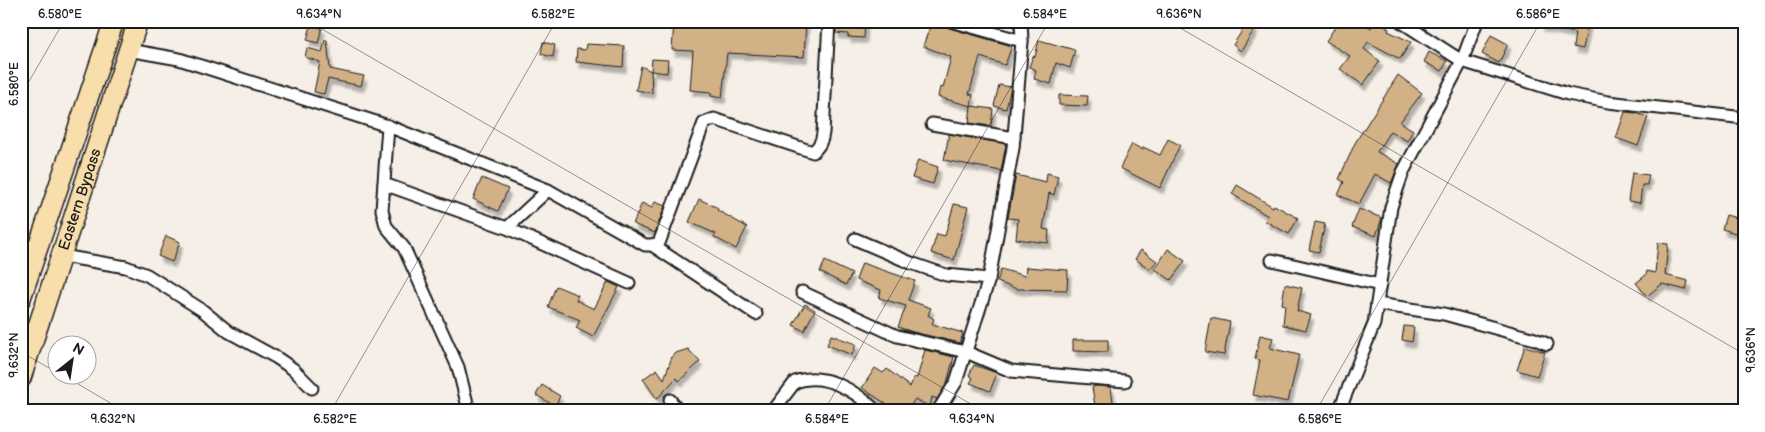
<svg xmlns="http://www.w3.org/2000/svg" width="1765" height="432" font-family="'Balsamiq Sans',sans-serif">
<style>
.building{fill:#d3b186;stroke:#1c1c1c;filter:url(#shadow)}
.lines{fill:none;stroke-linecap:round;stroke-linejoin:round}
.street-casing{stroke:#1c1c1c;stroke-width:15}
.primary-casing{stroke:#1c1c1c;stroke-width:22}
.street{stroke:#fff;stroke-width:11}
.primary{stroke:#f8deab;stroke-width:19}
.ticks{fill:none;stroke:#1c1c1c;stroke-width:1;stroke-opacity:0.45}
.labels{text-anchor:middle;dominant-baseline:central;stroke-width:4;stroke-linejoin:round;paint-order:stroke}
.street-label{font-size:15px;fill:#1c1c1c;stroke:#fff}
.neatline{fill:none;stroke:#1c1c1c;stroke-width:2}
.ticks-label{font-size:12px;text-anchor:middle;fill:#1c1c1c}
</style>
<defs>
<filter id="shadow"><feDropShadow dx="3" dy="5.5" stdDeviation="1" flood-color="#0004"/></filter>
</defs>
<rect width="100%" height="100%" fill="#f6efe7"/>
<filter id="ink" filterUnits="userSpaceOnUse"><feTurbulence type="fractalNoise" baseFrequency=".02" numOctaves="2"/><feDisplacementMap in="SourceGraphic" scale="10" xChannelSelector="R" yChannelSelector="G"/><feConvolveMatrix kernelMatrix="1 2 1 2 8 2 1 2 1" color-interpolation-filters="sRGB"/></filter>
<g filter="url(#ink)">
<!-- building -->
<g class="building">
<path d="M674,21h132l-2,36 -77,-4 -5,45 -11,-2v-4l-21,-2 3,-39 -21,-1z"/>
<path d="M836,21h29l-1,17 -16,-1v-3l-12,-1z"/>
<path d="M932,21h8l9,7 63,18 -7,19 -25,-8 -11,37 4,1 -2,11 -33,-9 2,-10 3,1 8,-31 -28,-11z"/>
<path d="M1339,21h21l11,7 5,-7h2l11,8 -1,2 23,11 -11,17 -32,-17 -4,7 16,12 -17,24 -23,-16 10,-13 -24,-15z"/>
<path d="M1542,21h43v2h3l-5,26 -10,-2 2,-14 -34,-7z"/>
<path d="M1247,23l8,5 -14,23 -8,-6z"/>
<path d="M311,25l11,3 -4,15 -11,-3z"/>
<path d="M1491,35l17,9 -9,19 -17,-9z"/>
<path d="M325,40h2l3,29 34,7 -3,10 -33,-7 -4,15 -10,-2 6,-30 -15,-5 2,-9 15,4z"/>
<path d="M1039,40l36,10 -5,18 -14,-5 -5,21 -17,-5 2,-9 -7,-3 4,-11 2,1z"/>
<path d="M543,42l12,3 -2,12 -12,-3z"/>
<path d="M586,44l38,2 -1,21 -47,-5 1,-13 8,1z"/>
<path d="M1429,52l18,9 -5,10 -18,-9z"/>
<path d="M652,59l16,1 -1,13 -16,-2z"/>
<path d="M641,66l10,5 1,22 -16,-3z"/>
<path d="M1398,75l24,18 -22,29 13,8 -6,11 -17,-10 -13,21 22,12 -7,17 -1,2 -16,-9 -16,30 -21,-9 6,-13 -5,-3 16,-36z"/>
<path d="M999,85l12,2 -5,22 -12,-3z"/>
<path d="M1059,95l29,1 -1,10 -28,-1z"/>
<path d="M971,106l22,3 -2,17 -22,-3z"/>
<path d="M1625,112l11,1 12,4 -10,29 -22,-8z"/>
<path d="M949,134l57,10 -5,27 -57,-11z"/>
<path d="M1168,139l12,6 -20,43 -40,-20 12,-24 11,6v-3l17,8z"/>
<path d="M918,160l20,7 -5,17 -21,-6z"/>
<path d="M1047,173l11,3 -4,19 -5,-2 -6,36 6,1 -1,13 -32,-4 2,-20 -10,-1 8,-43 30,7z"/>
<path d="M1632,173l17,2 -2,10h-5l-2,18 -12,-2z"/>
<path d="M482,178l26,11 -10,22 -25,-12z"/>
<path d="M1237,185l36,22 1,-2 24,13 -9,16 -24,-13 3,-5 -36,-22z"/>
<path d="M699,199l19,9 -1,2 30,17 -11,22 -22,-12 2,-3 -27,-12z"/>
<path d="M655,202l10,4 -10,27 -22,-9 9,-21 10,5z"/>
<path d="M954,204l14,3 -14,53 -23,-7 6,-19 8,2z"/>
<path d="M1359,209l23,9 -6,18 -24,-9z"/>
<path d="M1726,215l18,5 -2,15 -20,-6z"/>
<path d="M1315,222l10,2 -6,28 -10,-2z"/>
<path d="M166,236l14,6 -8,20 -14,-6z"/>
<path d="M1658,243l10,1 -3,31 23,6 -2,9 -24,-6 -15,12 -11,-13 10,-8 1,-4 8,2z"/>
<path d="M1168,249l17,12 -14,19 -16,-11z"/>
<path d="M1141,250l16,11 -7,8 -15,-10z"/>
<path d="M825,261l27,13 -6,11 -26,-13z"/>
<path d="M862,263l53,18 -7,19 23,8 -3,7 6,4 -2,5 31,9 -3,10 -47,-11 -15,-5 8,-21 -27,-8 2,-8 -25,-10z"/>
<path d="M1026,267l42,3 -1,20 -50,-1 -20,-7 4,-13 24,7z"/>
<path d="M608,282l11,5 -26,50 -17,-9 4,-8 -32,-13 8,-21 22,9 -2,5 18,9z"/>
<path d="M1285,284l17,4 -5,23 14,4 -5,15 -23,-5 2,-20 -3,-1z"/>
<path d="M805,304l10,6 -11,21 -11,-6z"/>
<path d="M1211,318l19,4 -6,33 -19,-3z"/>
<path d="M1404,326l10,1 -2,15 -10,-2z"/>
<path d="M831,335l25,9 -4,11 -25,-10z"/>
<path d="M1260,335l13,3 -3,10 29,7 -11,47 -35,-7 7,-35 -5,-1z"/>
<path d="M1073,340h35v12l-35,-1z"/>
<path d="M1525,346l20,6 -8,24 -20,-6z"/>
<path d="M688,349l12,13 -21,19 -3,-3 -19,21 -14,-20 14,-10 7,10 9,-25z"/>
<path d="M925,350l29,7 -7,26 -10,16 -5,-2 -2,10 -15,-8 -8,12h-10l-35,-23 13,-20 8,5 4,-4 23,18 4,-10 3,1z"/>
<path d="M974,365l23,8 -7,18 -20,-8 3,-5 -4,-3z"/>
<path d="M542,385l18,11 -5,10 -19,-11z"/>
<path d="M1097,386l14,1 2,15 -18,4 -3,-19z"/>
</g>
<g class="lines">
<!-- street casing -->
<g class="street-casing">
<g id="street">
<path d="M951,21l71,20"/>
<path d="M1400,21l62,40 106,33 40,8 136,16"/>
<path d="M128,50l51,9 209,67 160,64 97,55h7l7,-2 45,-120 10,-4 99,33c6,-6 9,-10 10,-19l6,-112"/>
<path d="M932,124l82,14"/>
<path d="M388,126l-6,84 4,16 18,22 54,119 11,44"/>
<path d="M384,184l123,44 122,55"/>
<path d="M507,228l41,-38"/>
<path d="M855,239l56,24 35,12 43,4"/>
<path d="M21,243l15,7"/>
<path d="M652,245l104,69"/>
<path d="M62,256l64,11 21,8 55,35 27,22 48,26 16,11 19,19"/>
<path d="M1272,260l108,25"/>
<path d="M802,292l95,44 69,16 45,19 114,10"/>
<path d="M1377,304l67,10 91,25 12,5"/>
<path d="M670,400l8,11"/>
<path d="M773,411l22,-29c29,-11 61,9 81,29"/>
<path d="M938,411l18,-29 33,-103 24,-131 9,-107 -1,-20"/>
<path d="M1339,411l35,-87 17,-117 12,-35 59,-111 15,-40"/>
</g>
</g>
<!-- primary casing -->
<g class="primary-casing">
<g id="primary">
<path d="M21,298l93,-277"/>
<path id="s1" d="M21,378l117,-357"/>
</g>
</g>
<!-- street -->
<use href="#street" class="street"/>
<!-- primary -->
<use href="#primary" class="primary"/>
</g>
</g>
<!-- ticks -->
<path class="ticks" d="M308,21l675,390M1168,21l576,333M21,95l43,-74M21,352l37,21M61,374l63,37M331,411l225,-390M824,411l225,-390M1316,411l225,-390"/>
<g class="labels">
<!-- street labels -->
<g class="street-label">
<text stroke="none"><textPath href="#s1" startOffset="188">Eastern Bypass</textPath></text>
</g>
</g>
<!-- margin -->
<rect width="1765" height="432" fill="none" stroke="#fff" stroke-width="55"/>
<!-- north arrow -->
<g transform="translate(72 360) rotate(30)"><circle r="24" fill="#ffffff" stroke="#a4a4a4"/>
<path d="M0-4L9 19L0 12L-9 19Z" fill="#1c1c1c"/>
<text y="-8" font-size="14" font-weight="bold" text-anchor="middle" fill="#1c1c1c">N</text>
</g>
<rect x="28" y="28" width="1710" height="376" class="neatline"/>
<g class="ticks-label">
<text x="60" y="18">6.580°E</text>
<text x="319" y="18">9.634°N</text>
<text x="553" y="18">6.582°E</text>
<text x="1045" y="18">6.584°E</text>
<text x="1179" y="18">9.636°N</text>
<text x="1538" y="18">6.586°E</text>
<text transform="translate(14 84) rotate(-90)" y="4">6.580°E</text>
<text transform="translate(1751 350) rotate(-90)" y="4">9.636°N</text>
<text transform="translate(14 355) rotate(-90)" y="4">9.632°N</text>
<text x="113" y="423">9.632°N</text>
<text x="335" y="423">6.582°E</text>
<text x="827" y="423">6.584°E</text>
<text x="972" y="423">9.634°N</text>
<text x="1320" y="423">6.586°E</text>
</g>
</svg>
